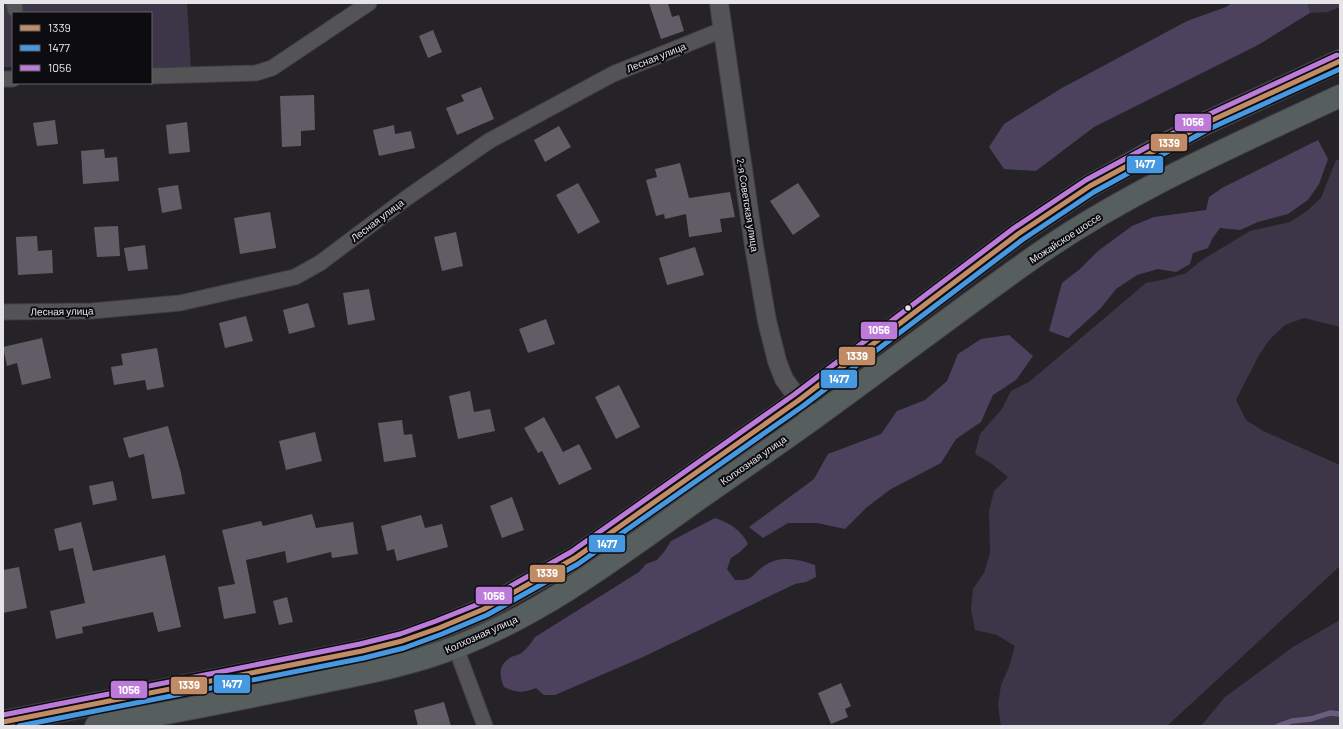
<svg xmlns="http://www.w3.org/2000/svg" width="1343" height="729" font-family="Barlow,sans-serif">
<style>
.green{fill:#3d3648}
.forest{fill:#4d425e}
.lines{fill:none;stroke-linecap:round;stroke-linejoin:round}
.stream{stroke:#695e7d;stroke-width:5.5}
.building{fill:#605d66}
.minor-casing{stroke:#424044;stroke-width:17}
.tertiary-casing{stroke:#424044;stroke-width:20}
.primary-casing{stroke:#424044;stroke-width:24}
.minor{stroke:#545356;stroke-width:15}
.tertiary{stroke:#545356;stroke-width:18}
.primary{stroke:#565e5e;stroke-width:22}
.bus-1-casing{stroke:#0d0c10;stroke-width:8}
.bus-2-casing{stroke:#0d0c10;stroke-width:8}
.bus-3-casing{stroke:#0d0c10;stroke-width:8}
.bus-1{stroke:#c18c65;stroke-width:5}
.bus-2{stroke:#4699e1;stroke-width:5}
.bus-3{stroke:#bd7bd9;stroke-width:5}
.bus-dot{fill:#e5e4e9;stroke:#0d0c10;stroke-width:1.5}
.labels{text-anchor:middle;dominant-baseline:central;stroke-width:4;stroke-linejoin:round;paint-order:stroke}
.street-label{font-size:10px;fill:#e5e4e9;stroke:#0d0c10}
.line-badge{stroke:#0d0c10;stroke-width:1.5}
.badge-label{font-size:11px;text-anchor:middle;font-weight:bold;fill:#fff}
</style>
<rect width="100%" height="100%" fill="#252328"/>
<!-- green -->
<g class="green">
<path d="M3,3h184l4,66 -40,-1v-55h-138v54h-10z"/>
<path d="M1308,3h32v4l-12,5 -18,1z"/>
<path d="M1336,160h4v167l-36,-9 -19,7 -15,14 -11,16 -23,45 10,20 17,11 77,34v101l-173,160h-166l-3,-21 3,-20 8,-18 6,-21 -18,-11 -22,-5 -4,-21 2,-20 11,-16 6,-20 -1,-42 5,-20 14,-14 -16,-13 -17,-10 5,-20 22,-25 9,-18 18,-9 117,-99 20,-4 20,-6 16,-13 48,-29 40,-9 17,-11 14,-13z"/>
<path d="M1340,620v106h-139l24,-29 68,-50z"/>
</g>
<!-- forest -->
<g class="forest">
<path d="M1232,3h76l2,10 -52,32 -164,82 -58,44 -32,-2 -15,-22 15,-23 58,-36 125,-67 39,-14z"/>
<path d="M1318,140l10,19 -9,25 -11,16 -20,14 -30,8 -18,8 -20,-2 -8,11 -4,9 -15,5 -3,11 -14,8 -18,-3 -21,6 -21,14 -15,19 -33,30 -19,-7 13,-48 18,-14 18,-18 34,-25 22,-9 52,-7 3,-13 13,-9z"/>
<path d="M1009,335l24,21 -17,24 -23,15 -12,27 -25,17 -15,24 -50,26 -24,18 -22,22 -28,-6h-29l-25,15 -14,-11 65,-48 14,-25 53,-20 16,-23 28,-11 22,-19 11,-27 23,-15z"/>
<path d="M715,518c15,5 26,12 33,26l-8,8 -9,6 -4,11 8,11c19,1 16,-5 29,-14 16,-11 34,-7 51,-1l1,12 -10,5 -11,2 -152,73 -88,38h-11l-8,-7c-13,5 -19,5 -32,-1 -5,-12 -6,-22 7,-30 3,-1 6,-2 9,-3 6,-4 11,-11 15,-17l104,-65 7,-8 11,-4 7,-8 7,-11z"/>
</g>
<g class="lines">
<!-- stream -->
<path class="stream" d="M1278,726l14,-5 19,-2 19,-6 10,1"/>
</g>
<!-- building -->
<g class="building">
<path d="M649,3h19l4,14 7,-2 5,16 -23,8z"/>
<path d="M433,30l9,22 -14,6 -9,-22z"/>
<path d="M481,87l13,32 -37,16 -11,-27 18,-7 -3,-6z"/>
<path d="M314,95l1,35 -14,1v15l-19,1 -2,-51z"/>
<path d="M55,120l3,24 -21,2 -4,-23z"/>
<path d="M187,122l3,30 -21,2 -3,-29z"/>
<path d="M394,125l1,9 16,-3 4,17 -36,8 -6,-26z"/>
<path d="M559,126l12,21 -26,15 -11,-22z"/>
<path d="M104,149l1,9 12,-1 2,24 -36,3 -2,-33z"/>
<path d="M680,163l9,35 41,-6 5,25 -15,2 2,13 -33,5 -3,-23 -21,5 -1,-5 -8,2 -10,-36 11,-3 -2,-8z"/>
<path d="M578,183l22,39 -22,12 -22,-39z"/>
<path d="M798,183l22,33 -27,19 -23,-34z"/>
<path d="M178,185l4,24 -20,4 -4,-25z"/>
<path d="M270,212l6,36 -36,6 -6,-36z"/>
<path d="M118,226l2,30 -23,1 -3,-30z"/>
<path d="M456,232l7,34 -21,5 -8,-34z"/>
<path d="M37,236l1,15 14,-1 1,23 -35,2 -2,-38z"/>
<path d="M145,245l3,24 -20,2 -4,-23z"/>
<path d="M695,247l9,28 -37,10 -8,-27z"/>
<path d="M369,289l6,31 -27,5 -5,-32z"/>
<path d="M308,303l7,24 -26,7 -6,-24z"/>
<path d="M246,316l7,25 -28,7 -6,-25z"/>
<path d="M546,319l9,25 -27,9 -9,-24z"/>
<path d="M42,338l9,40 -29,7 -5,-22 -10,3 -4,-19z"/>
<path d="M157,348l7,39 -17,3 -2,-10 -31,5 -3,-18 12,-2 -2,-11z"/>
<path d="M619,385l21,42 -24,12 -21,-42z"/>
<path d="M470,391l4,21 16,-3 5,22 -37,8 -9,-43z"/>
<path d="M544,417l19,35 16,-8 13,25 -33,16 -17,-34 -4,2 -14,-25z"/>
<path d="M402,420l2,15 8,-1 4,23 -32,5 -6,-39z"/>
<path d="M168,426l13,47 4,21 -33,5 -8,-45 -15,4 -6,-20z"/>
<path d="M315,432l7,29 -36,9 -7,-29z"/>
<path d="M113,481l4,19 -24,5 -4,-19z"/>
<path d="M512,497l12,33 -22,8 -12,-32z"/>
<path d="M312,514l4,14 37,-6 5,32 -26,4 -1,-6 -44,11 -2,-12 -39,9 10,53 -32,6 -6,-32 17,-3 -13,-54 39,-9 2,5z"/>
<path d="M421,515l4,13 17,-4 6,23 -51,14 -3,-12 -7,2 -6,-25z"/>
<path d="M81,522l12,49 72,-16 16,72 -23,5 -5,-20 -71,15 1,6 -27,6 -6,-28 35,-8 -12,-55 -14,3 -5,-22z"/>
<path d="M19,567l8,41 -24,5v-43z"/>
<path d="M287,597l6,25 -14,3 -6,-24z"/>
<path d="M841,683l10,23 -6,3 3,8 -17,7 -13,-31z"/>
<path d="M444,702l7,24h-33l-4,-16z"/>
</g>
<g class="lines">
<!-- minor casing -->
<g class="minor-casing">
<g id="minor">
<path d="M14,3l1,6"/>
<path d="M151,76l105,-3 16,-5 97,-65"/>
<path d="M3,79h10"/>
<path d="M3,312l89,-1 88,-8 115,-26 25,-14 88,-66 81,-56 124,-67 109,-44"/>
<path d="M456,648l29,78"/>
</g>
</g>
<!-- tertiary casing -->
<g class="tertiary-casing">
<path id="tertiary" d="M719,3l35,243 13,75 10,40 7,18 29,40"/>
</g>
<!-- primary casing -->
<g class="primary-casing">
<g id="primary">
<path d="M3,722l359,-71 40,-10 37,-13 45,-19 91,-51 224,-158 219,-166 72,-48 70,-39 46,-24 134,-62"/>
<path d="M96,726c72,-13 144,-27 216,-42 48,-10 98,-19 144,-37 91,-35 169,-96 248,-152 37,-26 74,-51 110,-77 72,-52 141,-105 213,-156 96,-69 206,-116 313,-166"/>
</g>
</g>
<!-- minor -->
<use href="#minor" class="minor"/>
<!-- tertiary -->
<use href="#tertiary" class="tertiary"/>
<!-- primary -->
<use href="#primary" class="primary"/>
<!-- bus-1 casing -->
<g class="bus-1-casing">
<path id="bus-1" d="M3,722l359,-71 40,-10 37,-13 45,-19 91,-51 224,-158 219,-166 72,-48 116,-63 134,-62"/>
</g>
<!-- bus-2 casing -->
<g class="bus-2-casing">
<path id="bus-2" d="M19,726l345,-68 40,-10 38,-14 45,-19 91,-51 225,-158 219,-166 72,-48 115,-63 131,-60"/>
</g>
<!-- bus-3 casing -->
<g class="bus-3-casing">
<path id="bus-3" d="M3,715l357,-71 40,-10 36,-13 45,-18 90,-51 224,-158 219,-166 72,-48 117,-63 134,-62"/>
</g>
<!-- bus-1 -->
<use href="#bus-1" class="bus-1"/>
<!-- bus-2 -->
<use href="#bus-2" class="bus-2"/>
<!-- bus-3 -->
<use href="#bus-3" class="bus-3"/>
</g>
<!-- markers -->
<circle class="bus-dot" cx="908" cy="308" r="3.5"/>
<g class="labels">
<!-- street labels -->
<g class="street-label">
<text transform="translate(656 57) rotate(-22)">Лесная улица</text>
<text transform="translate(748 205) rotate(81)">2-я Советская улица</text>
<text transform="translate(377 220) rotate(-37)">Лесная улица</text>
<text transform="translate(1065 238) rotate(-33)">Можайское шоссе</text>
<text transform="translate(62 311) rotate(-1)">Лесная улица</text>
<text transform="translate(753 460) rotate(-35)">Колхозная улица</text>
<text transform="translate(481 634) rotate(-24)">Колхозная улица</text>
</g>
</g>
<g class="line-badge">
<rect x="1174" y="113" width="38" height="19" rx="4" fill="#bd7bd9"/>
<rect x="1150" y="133" width="38" height="19" rx="4" fill="#c18c65"/>
<rect x="1126" y="155" width="38" height="19" rx="4" fill="#4699e1"/>
<rect x="860" y="321" width="38" height="19" rx="4" fill="#bd7bd9"/>
<rect x="838" y="346" width="38" height="20" rx="4" fill="#c18c65"/>
<rect x="820" y="369" width="38" height="20" rx="4" fill="#4699e1"/>
<rect x="588" y="534" width="38" height="19" rx="4" fill="#4699e1"/>
<rect x="529" y="564" width="37" height="19" rx="4" fill="#c18c65"/>
<rect x="475" y="586" width="38" height="19" rx="4" fill="#bd7bd9"/>
<rect x="213" y="674" width="38" height="20" rx="4" fill="#4699e1"/>
<rect x="170" y="676" width="38" height="19" rx="4" fill="#c18c65"/>
<rect x="110" y="680" width="38" height="19" rx="4" fill="#bd7bd9"/>
</g>
<g class="badge-label">
<text x="1193" y="126">1056</text>
<text x="1169" y="147">1339</text>
<text x="1145" y="168">1477</text>
<text x="879" y="334">1056</text>
<text x="857" y="360">1339</text>
<text x="839" y="383">1477</text>
<text x="607" y="548">1477</text>
<text x="547" y="577">1339</text>
<text x="494" y="600">1056</text>
<text x="232" y="688">1477</text>
<text x="189" y="689">1339</text>
<text x="129" y="694">1056</text>
</g>
<!-- border -->
<rect width="1343" height="729" fill="none" stroke="#e5e4e9" stroke-width="8"/>
<!-- legend -->
<rect x="12" y="12" width="140" height="72" fill="#0d0c10" stroke="#636267"/>
<rect x="20" y="25" width="20" height="6" fill="#c18c65" stroke="#636267"/>
<text x="48" y="32" font-size="12" fill="#e5e4e9">1339</text>
<rect x="20" y="45" width="20" height="6" fill="#4699e1" stroke="#636267"/>
<text x="48" y="52" font-size="12" fill="#e5e4e9">1477</text>
<rect x="20" y="65" width="20" height="6" fill="#bd7bd9" stroke="#636267"/>
<text x="48" y="72" font-size="12" fill="#e5e4e9">1056</text>
</svg>
